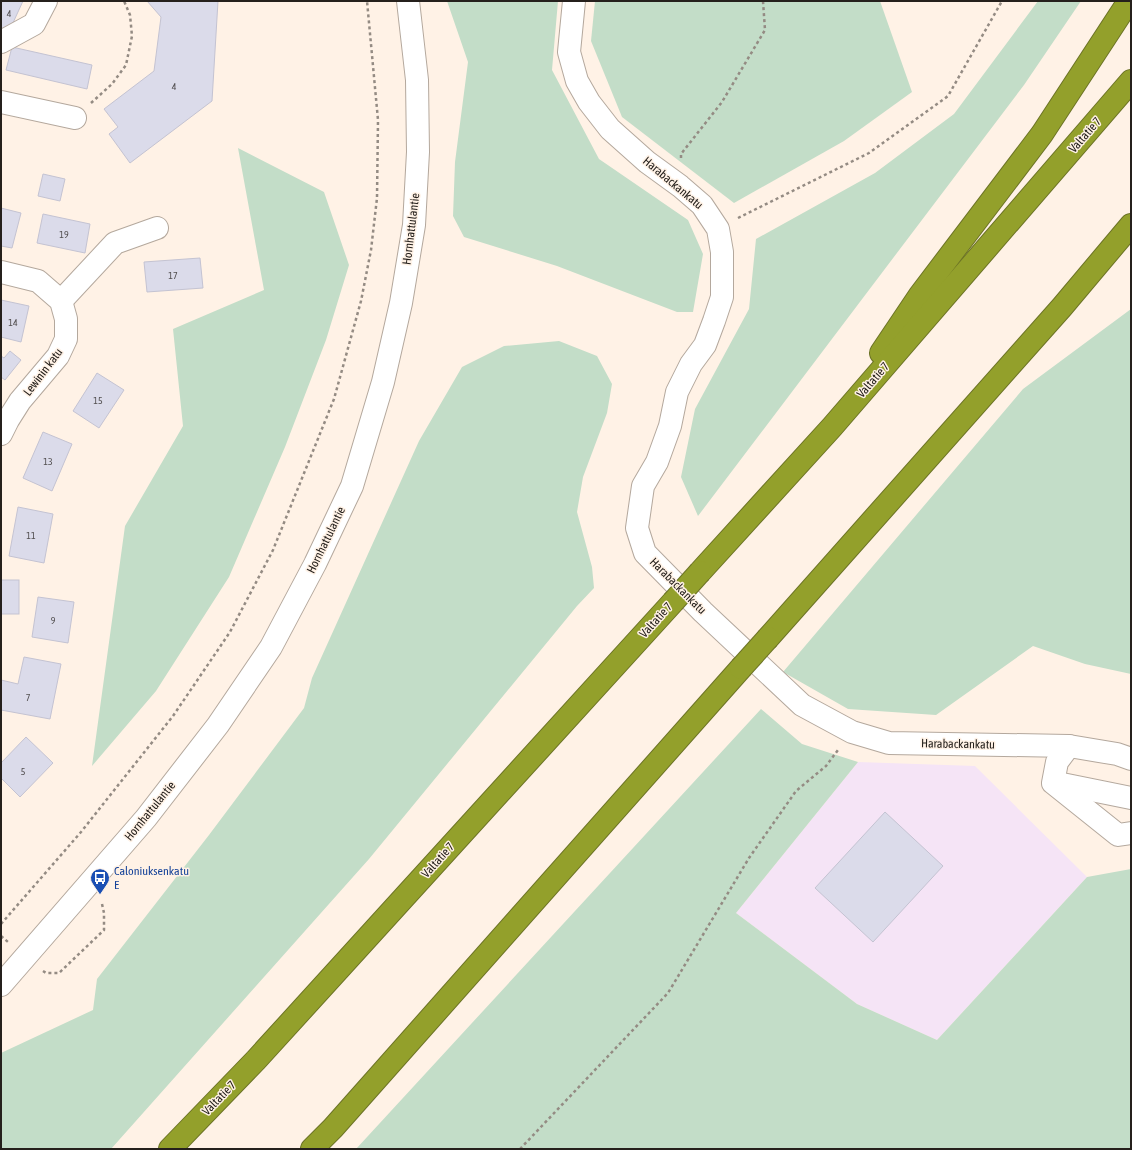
<svg xmlns="http://www.w3.org/2000/svg" width="1132" height="1150" font-family="'Asap Condensed',sans-serif">
<style>
.industrial{fill:#f5e4f6}
.green{fill:#c3ddc8}
.building{fill:#dbdbea;stroke:#c4c3d2}
.lines{fill:none;stroke-linecap:round;stroke-linejoin:round}
.minor-casing{stroke:#b4a89d;stroke-width:24}
.highway-casing{stroke:#6c7326;stroke-width:24}
.path{stroke:#948b83;stroke-width:2.5;stroke-dasharray:3 3;stroke-linecap:butt}
.minor{stroke:#fff;stroke-width:22}
.highway{stroke:#93a02b;stroke-width:22}
.highway-bridge-casing{stroke:#6c7326;stroke-width:24;stroke-linecap:butt}
.highway-bridge{stroke:#93a02b;stroke-width:22}
.labels{text-anchor:middle;dominant-baseline:central;stroke-width:3;stroke-linejoin:round;paint-order:stroke}
.number-label{font-size:10px;fill:#524f50}
.street-label{font-size:12px;fill:#25201c;stroke:#fff2e6}
.transit-label{font-size:12px;fill:#164399;stroke:#fff2e6;text-anchor:start}
</style>
<rect width="100%" height="100%" fill="#fff2e6"/>
<!-- industrial -->
<path class="industrial" d="M858,762l117,4 112,111 -150,163 -80,-36 -121,-91z"/>
<!-- green -->
<g class="green">
<path d="M447,1h111l-6,69 47,89 89,61 15,34 -10,58h-16l-120,-46 -93,-29 -11,-21 2,-54 13,-100z"/>
<path d="M595,1h285l32,91 -68,49 -110,62 -112,-86 -31,-76z"/>
<path d="M1038,1h43l-57,84 -326,431 -17,-39 14,-68 54,-100 7,-70 119,-66 79,-59z"/>
<path d="M238,148l86,44 25,73 -23,75 -41,107 -56,130 -73,114 -64,75 33,-240 58,-100 -10,-97 91,-39z"/>
<path d="M1131,309v365l-46,-10 -52,-18 -97,69 -88,-6 -65,-37 240,-283z"/>
<path d="M559,341l38,15 15,28 -5,29 -24,64 -6,35 15,55 2,21 -17,18 -208,253 -258,290h-110v-96l92,-43 4,-31 112,-144 95,-127 8,-30 107,-237 43,-74 42,-21z"/>
<path d="M761,709l41,35 56,18 -122,151 121,91 80,36 150,-163 44,-8v280h-775z"/>
</g>
<!-- building -->
<g class="building">
<path d="M1,1h22l-11,24 -11,4z"/>
<path d="M147,1h71l-6,100 -82,62 -21,-29 9,-7 -14,-18 50,-38 7,-54z"/>
<path d="M12,47l80,18 -5,24 -81,-19z"/>
<path d="M43,174l22,5 -5,22 -22,-5z"/>
<path d="M1,208l20,5 -9,35 -11,-2z"/>
<path d="M43,214l47,10 -5,29 -48,-10z"/>
<path d="M200,258l3,30 -56,4 -3,-30z"/>
<path d="M1,300l28,6 -8,36 -20,-5z"/>
<path d="M10,351l11,9 -16,20 -4,-3v-21l3,2z"/>
<path d="M97,373l27,17 -25,38 -26,-17z"/>
<path d="M43,432l29,12 -20,47 -29,-13z"/>
<path d="M18,507l35,7 -9,49 -35,-7z"/>
<rect x="1" y="580" width="18" height="34"/>
<path d="M38,597l36,5 -6,41 -36,-6z"/>
<path d="M24,657l37,7 -11,55 -49,-9v-30l17,4z"/>
<path d="M26,737l27,26 -33,34 -19,-19v-15z"/>
<path d="M885,812l58,54 -70,76 -58,-54z"/>
</g>
<g class="lines">
<!-- minor casing -->
<g class="minor-casing">
<g id="minor">
<path d="M574,1l-5,51 8,29 12,21 21,27 37,33 33,24 22,19 16,24 4,23v45l-8,24 -9,24 -14,19 -14,28 -7,34 -13,36 -14,24 -6,42 8,25 58,59 99,93 50,27 37,11 180,3 48,8 14,5"/>
<path d="M1,42l33,-18 12,-23"/>
<path d="M1,102l74,16"/>
<path d="M1,272l37,9 23,20 5,18v20l-8,17 -38,45 -12,19 -7,14"/>
<path d="M61,301l54,-58 42,-15"/>
<path d="M1069,746l-12,16 -4,21 65,52 13,-2"/>
<path d="M1057,783l74,15"/>
<path d="M1,985l145,-167 72,-93 53,-78 44,-83 37,-78 31,-104 18,-79 13,-78 4,-73 -1,-72 -9,-79"/>
</g>
</g>
<!-- highway casing -->
<g class="highway-casing">
<g id="highway">
<path d="M881,353l39,-58 122,-161 87,-133"/>
<path d="M700,572l132,-145 299,-346"/>
<path d="M768,638l294,-331 69,-82"/>
<path d="M170,1149l86,-89 417,-458"/>
<path d="M312,1149l21,-21 408,-460"/>
</g>
</g>
<!-- path -->
<g class="path">
<path d="M91,103l21,-19 14,-19 6,-29 -2,-21 -6,-14"/>
<path d="M681,158v-4l41,-52 43,-72 -2,-29"/>
<path d="M738,218l131,-65 79,-57 54,-95"/>
<path d="M1,924l80,-92 92,-116 57,-84 43,-82 61,-151 27,-98 10,-51 6,-52 1,-78 -11,-119"/>
<path d="M1,936l7,6"/>
<path d="M43,971l3,2h13l45,-43v-17l-2,-9"/>
<path d="M520,1149l148,-156 81,-135 47,-67 30,-25 12,-16"/>
</g>
<!-- minor -->
<use href="#minor" class="minor"/>
<!-- highway -->
<use href="#highway" class="highway"/>
<!-- highway-bridge casing -->
<g class="highway-bridge-casing">
<g id="highway-bridge">
<path d="M673,602l27,-30"/>
<path d="M741,668l27,-30"/>
</g>
</g>
<!-- highway-bridge -->
<use href="#highway-bridge" class="highway-bridge"/>
</g>
<!-- icons -->
<defs>
<g id="bus-pin" transform="scale(1)"><path d="M0 17L-7.5 6A9.5 9.5 0 1 1 7.5 6Z" fill="#1a4fb4" stroke="#fff2e6"/><path d="M-5-6H5V4H4V6H2V4H-2V6H-4V4H-5ZM-3.5-4V0h7V-4ZM-3.5 1.2v1.5H-2V1.2ZM2 1.2v1.5H3.5V1.2Z" fill="#fff"/></g>
</defs>
<g fill-rule="evenodd">
<use href="#bus-pin" x="100" y="878"/>
</g>
<g class="labels">
<!-- number labels -->
<g class="number-label">
<text x="9" y="13">4</text>
<text x="174" y="86">4</text>
<text x="64" y="234">19</text>
<text x="173" y="275">17</text>
<text x="13" y="322">14</text>
<text x="98" y="400">15</text>
<text x="48" y="461">13</text>
<text x="31" y="535">11</text>
<text x="53" y="620">9</text>
<text x="28" y="697">7</text>
<text x="23" y="771">5</text>
</g>
<!-- street labels -->
<g class="street-label">
<text transform="translate(1085 135) rotate(-49)">Valtatie 7</text>
<text transform="translate(673 183) rotate(40)">Harabackankatu</text>
<text transform="translate(411 229) rotate(-83)">Hornhattulantie</text>
<text transform="translate(43 372) rotate(-53)">Lewinin katu</text>
<text transform="translate(873 380) rotate(-49)">Valtatie 7</text>
<text transform="translate(326 540) rotate(-64)">Hornhattulantie</text>
<text transform="translate(678 586) rotate(45)">Harabackankatu</text>
<text transform="translate(656 620) rotate(-48)">Valtatie 7</text>
<text transform="translate(958 744) rotate(1)">Harabackankatu</text>
<text transform="translate(150 811) rotate(-51)">Hornhattulantie</text>
<text transform="translate(438 860) rotate(-48)">Valtatie 7</text>
<text transform="translate(219 1098) rotate(-46)">Valtatie 7</text>
</g>
<!-- transit labels -->
<g class="transit-label">
<text x="114" y="871">Caloniuksenkatu<tspan x="114" dy="14">E</tspan></text>
</g>
</g>
<!-- border -->
<rect width="1132" height="1150" fill="none" stroke="#25201c" stroke-width="4"/>
</svg>
